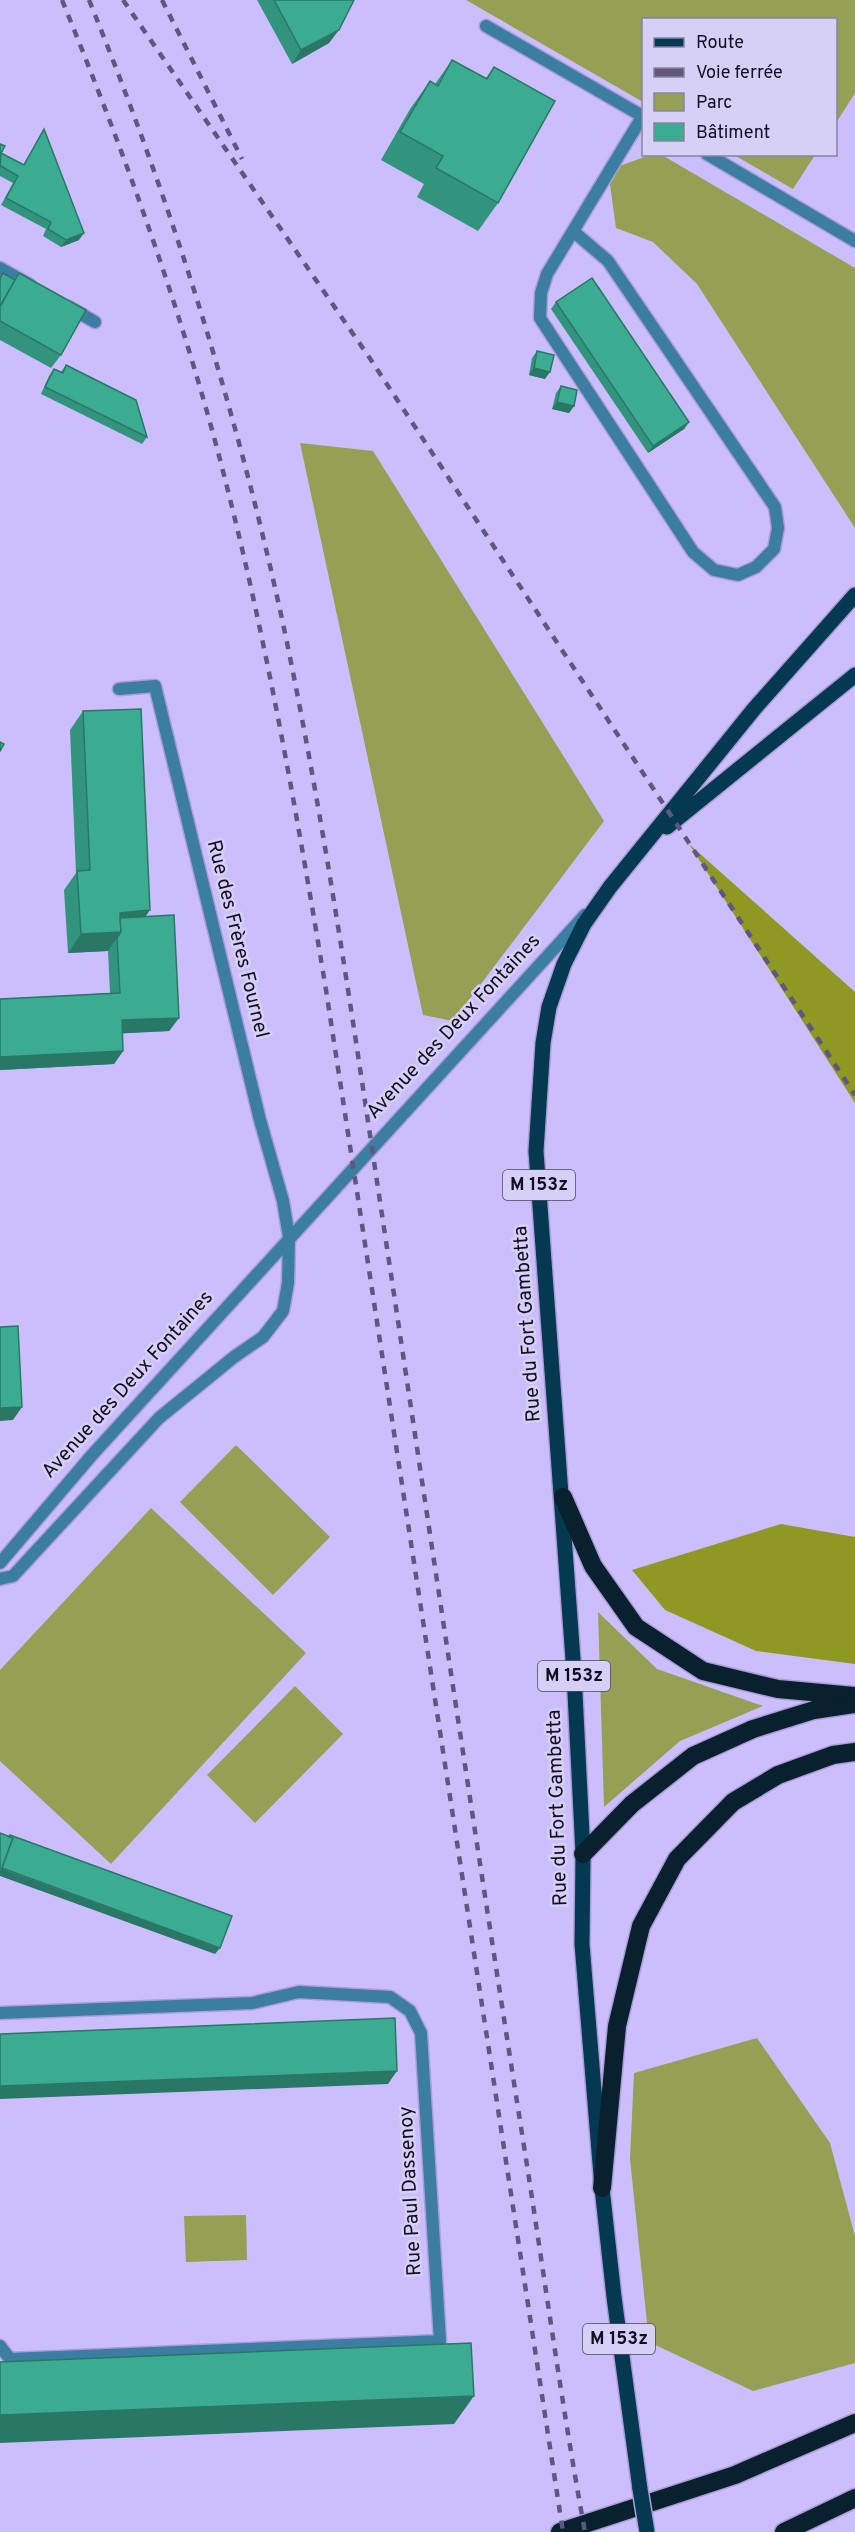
<svg xmlns="http://www.w3.org/2000/svg" width="855" height="2532" font-family="Overpass,sans-serif">
<style>
.green{fill:#96a054}
.forest{fill:#8e9823}
.lines{fill:none;stroke-linecap:round;stroke-linejoin:round}
.service-casing{stroke:#ab9ed6;stroke-width:15}
.minor-casing{stroke:#ab9ed6;stroke-width:15}
.tertiary-casing{stroke:#ab9ed6;stroke-width:15}
.primary-casing{stroke:#ab9ed6;stroke-width:18}
.motorway-casing{stroke:#ab9ed6;stroke-width:21}
.service{stroke:#3b7ea2;stroke-width:12}
.minor{stroke:#3b7ea2;stroke-width:12}
.tertiary{stroke:#3b7ea2;stroke-width:12}
.primary{stroke:#043951;stroke-width:15}
.motorway{stroke:#09212e;stroke-width:18}
.rail{stroke:#60577e;stroke-width:4.5;stroke-dasharray:8 8;stroke-linecap:butt}
.primary-bridge-casing{stroke:#ab9ed6;stroke-width:18;stroke-linecap:butt}
.primary-bridge{stroke:#043951;stroke-width:15}
.wall{fill:#33947e}
.shaded-wall{fill:#297866}
.building{fill:#3bac92;stroke:#297866;stroke-width:1.5}
.labels{text-anchor:middle;dominant-baseline:central;stroke-width:5;stroke-linejoin:round;paint-order:stroke}
.shield{fill:#d7d0f6;stroke:#4e4862;stroke-width:1.5}
.shield-label{font-size:18px;font-weight:bold;fill:#130d23}
.street-label{font-size:20px;fill:#130d23;stroke:#d7d0f6}
</style>
<rect width="100%" height="100%" fill="#ccbefd"/>
<!-- green -->
<g class="green">
<path d="M466,0h389v93l-19,30v-103h-192l-1,82z"/>
<path d="M650,155h12l193,113v260l-158,-244 -44,-42 -37,-14 -8,-58z"/>
<path d="M734,155h81l-22,34z"/>
<path d="M300,443l73,8 231,370 -151,200 -30,-6z"/>
<path d="M236,1445l94,92 -57,58 -93,-93z"/>
<path d="M151,1508l155,145 -195,211 -111,-103v-91z"/>
<path d="M598,1612l59,57 106,37 -83,35 -76,66z"/>
<path d="M295,1686l48,48 -88,89 -48,-48z"/>
<path d="M757,2038l73,105 25,93v127l-102,28 -104,-49 -19,-183 4,-86z"/>
<path d="M246,2215l1,45 -61,2 -2,-46z"/>
</g>
<!-- forest -->
<g class="forest">
<path d="M689,844l166,148v111z"/>
<path d="M781,1524l74,13v127l-99,-13 -91,-41 -33,-40z"/>
</g>
<g class="lines">
<!-- service casing -->
<g class="service-casing">
<path id="service" d="M573,231l35,30 167,246 3,21 -4,21 -18,18 -18,8 -24,-5 -21,-18 -153,-234 1,-25 6,-19 95,-157"/>
</g>
<!-- minor casing -->
<g class="minor-casing">
<g id="minor">
<path d="M486,26l158,91"/>
<path d="M707,154l148,87"/>
<path d="M0,268l30,17"/>
<path d="M69,307l26,15"/>
<path d="M119,689l36,-3 105,434 23,81 6,36"/>
<path d="M0,2013l252,-10 47,-11 91,5 20,14 11,22 19,308 -430,18 -10,-13"/>
</g>
</g>
<!-- tertiary casing -->
<g class="tertiary-casing">
<g id="tertiary">
<path d="M0,1563l92,-108 493,-540"/>
<path d="M0,1579l13,-3 146,-158 75,-61 29,-20 20,-26 5,-28 1,-46"/>
</g>
</g>
<!-- primary casing -->
<g class="primary-casing">
<g id="primary">
<path d="M667,827l188,-152"/>
<path d="M640,2489l-26,-192 -12,-109 -20,-244 1,-90 -9,-181 -38,-522 7,-108 6,-36 15,-43 20,-40 26,-37 144,-178 101,-114"/>
</g>
</g>
<!-- motorway casing -->
<g class="motorway-casing">
<g id="motorway">
<path d="M563,1497l30,69 43,61 67,44 75,18 77,7"/>
<path d="M583,1854l49,-50 61,-48 60,-27 61,-19 41,-6"/>
<path d="M602,2188l15,-162 24,-100 36,-67 56,-57 45,-27 55,-20 22,-3"/>
<path d="M560,2532l175,-57 120,-52"/>
<path d="M784,2532l71,-34"/>
</g>
</g>
<!-- service -->
<use href="#service" class="service"/>
<!-- minor -->
<use href="#minor" class="minor"/>
<!-- tertiary -->
<use href="#tertiary" class="tertiary"/>
<!-- primary -->
<use href="#primary" class="primary"/>
<!-- motorway -->
<use href="#motorway" class="motorway"/>
<!-- rail -->
<g class="rail">
<path d="M62,0c67,164 127,331 169,503 40,161 68,324 95,487l237,1542"/>
<path d="M89,0c83,204 150,417 196,633 43,207 72,418 104,628 43,287 86,574 131,860 22,137 40,275 65,411"/>
<path d="M123,0l246,357 486,738"/>
<path d="M162,0l80,159"/>
</g>
<!-- primary-bridge casing -->
<g class="primary-bridge-casing">
<path id="primary-bridge" d="M640,2489l7,43"/>
</g>
<!-- primary-bridge -->
<use href="#primary-bridge" class="primary-bridge"/>
</g>
<!-- wall -->
<g class="wall">
<path d="M257,0h97l-25,43 -37,21z"/>
<path d="M452,60l34,18 8,-11 4,136 -20,28 -61,-34 7,-13 -43,-24 29,-51 20,-28 5,3z"/>
<path d="M44,129l35,111 -18,7 -18,-11 3,-7 -45,-24 12,-22 -13,-7v-32l1,9 22,12z"/>
<path d="M3,273l12,7 4,-7 42,82 -10,13 -51,-28v-63z"/>
<path d="M556,302l133,120 -5,7 -36,24 -97,-144z"/>
<path d="M537,351l8,28 -16,-4 3,-17z"/>
<path d="M66,365l81,72 -5,7 -101,-50 8,-18 5,-7 7,3z"/>
<path d="M561,386l13,20 -5,7 -17,-4 4,-16z"/>
<path d="M83,711l63,206 33,101 -10,13 -47,2 1,18 -9,13 -114,6v-71l110,-6 -2,-42 -40,2 -4,-63 12,-17 -6,-143z"/>
</g>
<!-- shaded-wall -->
<g class="shaded-wall">
<path d="M339,30l-10,13 -37,21 9,-14z"/>
<path d="M84,233l-5,7 -18,7 5,-7z"/>
<path d="M534,368l16,4 -5,7 -16,-4z"/>
<path d="M557,402l17,4 -5,7 -17,-4z"/>
<path d="M689,422l-5,7 -36,24 5,-7z"/>
<path d="M150,910l-13,19 -20,-11 3,-5z"/>
<path d="M121,932l-13,19 -40,2 13,-19z"/>
<path d="M179,1018l-10,13 -57,3 10,-14z"/>
<path d="M123,1051l-9,13 -114,6v-13z"/>
<path d="M22,1407l-9,13 -13,1v-13z"/>
<path d="M0,1868l220,80 -5,6 -215,-78z"/>
<path d="M397,2071l-9,13 -388,15v-13z"/>
<path d="M474,2396l-20,28 -454,19v-28z"/>
</g>
<!-- building -->
<g class="building">
<path d="M274,0h80l-15,30 -38,20z"/>
<path d="M452,60l35,19 7,-12 61,34 -57,102 -62,-35 7,-12 -43,-24 30,-51 8,5z"/>
<path d="M44,129l40,104 -18,7 -18,-11 3,-7 -45,-24 12,-22 -17,-10 -1,1 1,-14 23,12z"/>
<path d="M0,144l5,2 -5,9z"/>
<path d="M3,273l12,7 -15,26v-28z"/>
<path d="M19,273l67,37 -25,45 -61,-34v-14z"/>
<path d="M592,278l97,144 -36,24 -97,-144z"/>
<path d="M537,351l17,4 -4,17 -16,-4z"/>
<path d="M66,365l70,35 11,37 -102,-50 9,-18 9,4z"/>
<path d="M561,386l16,4 -3,16 -17,-4z"/>
<path d="M141,709l9,201 -30,3 1,19 -40,2 -4,-63 13,-1 -7,-159z"/>
<path d="M0,742l4,2 -4,7z"/>
<path d="M174,915l5,103 -57,2 1,31 -123,6v-58l120,-6 -3,-55 4,-6 -1,-14z"/>
<path d="M18,1326l4,81 -22,1v-81z"/>
<path d="M0,1833l13,5 -13,36z"/>
<path d="M10,1835l222,81 -12,32 -218,-80 11,-30 -4,-1z"/>
<path d="M395,2018l2,53 -397,15v-52z"/>
<path d="M471,2343l3,53 -474,19v-53z"/>
</g>
<g class="labels">
<!-- shield labels -->
<g class="shield">
<rect x="503" y="1170" width="72" height="30" rx="4.5"/>
<rect x="538" y="1661" width="72" height="30" rx="4.5"/>
<rect x="583" y="2324" width="72" height="30" rx="4.5"/>
</g>
<g class="shield-label">
<text x="539" y="1185">M 153z</text>
<text x="574" y="1676">M 153z</text>
<text x="619" y="2339">M 153z</text>
</g>
<!-- street labels -->
<g class="street-label">
<text transform="translate(237 939) rotate(76)">Rue des Frères Fournel</text>
<text transform="translate(454 1027) rotate(-47)">Avenue des Deux Fontaines</text>
<text transform="translate(528 1324) rotate(-94)">Rue du Fort Gambetta</text>
<text transform="translate(128 1385) rotate(-48)">Avenue des Deux Fontaines</text>
<text transform="translate(558 1808) rotate(-92)">Rue du Fort Gambetta</text>
<text transform="translate(411 2191) rotate(-93)">Rue Paul Dassenoy</text>
</g>
</g>
<!-- legend -->
<rect x="642" y="18" width="195" height="138" fill="#d7d0f6" stroke="#8982a2" stroke-width="1.5"/>
<rect x="654" y="38" width="30" height="9" fill="#043951" stroke="#8982a2" stroke-width="1.5"/>
<text x="696" y="48" font-size="18" fill="#130d23">Route</text>
<rect x="654" y="68" width="30" height="9" fill="#60577e" stroke="#8982a2" stroke-width="1.5"/>
<text x="696" y="78" font-size="18" fill="#130d23">Voie ferrée</text>
<rect x="654" y="93" width="30" height="18" fill="#96a054" stroke="#8982a2" stroke-width="1.5"/>
<text x="696" y="108" font-size="18" fill="#130d23">Parc</text>
<rect x="654" y="123" width="30" height="18" fill="#3bac92" stroke="#8982a2" stroke-width="1.5"/>
<text x="696" y="138" font-size="18" fill="#130d23">Bâtiment</text>
</svg>
